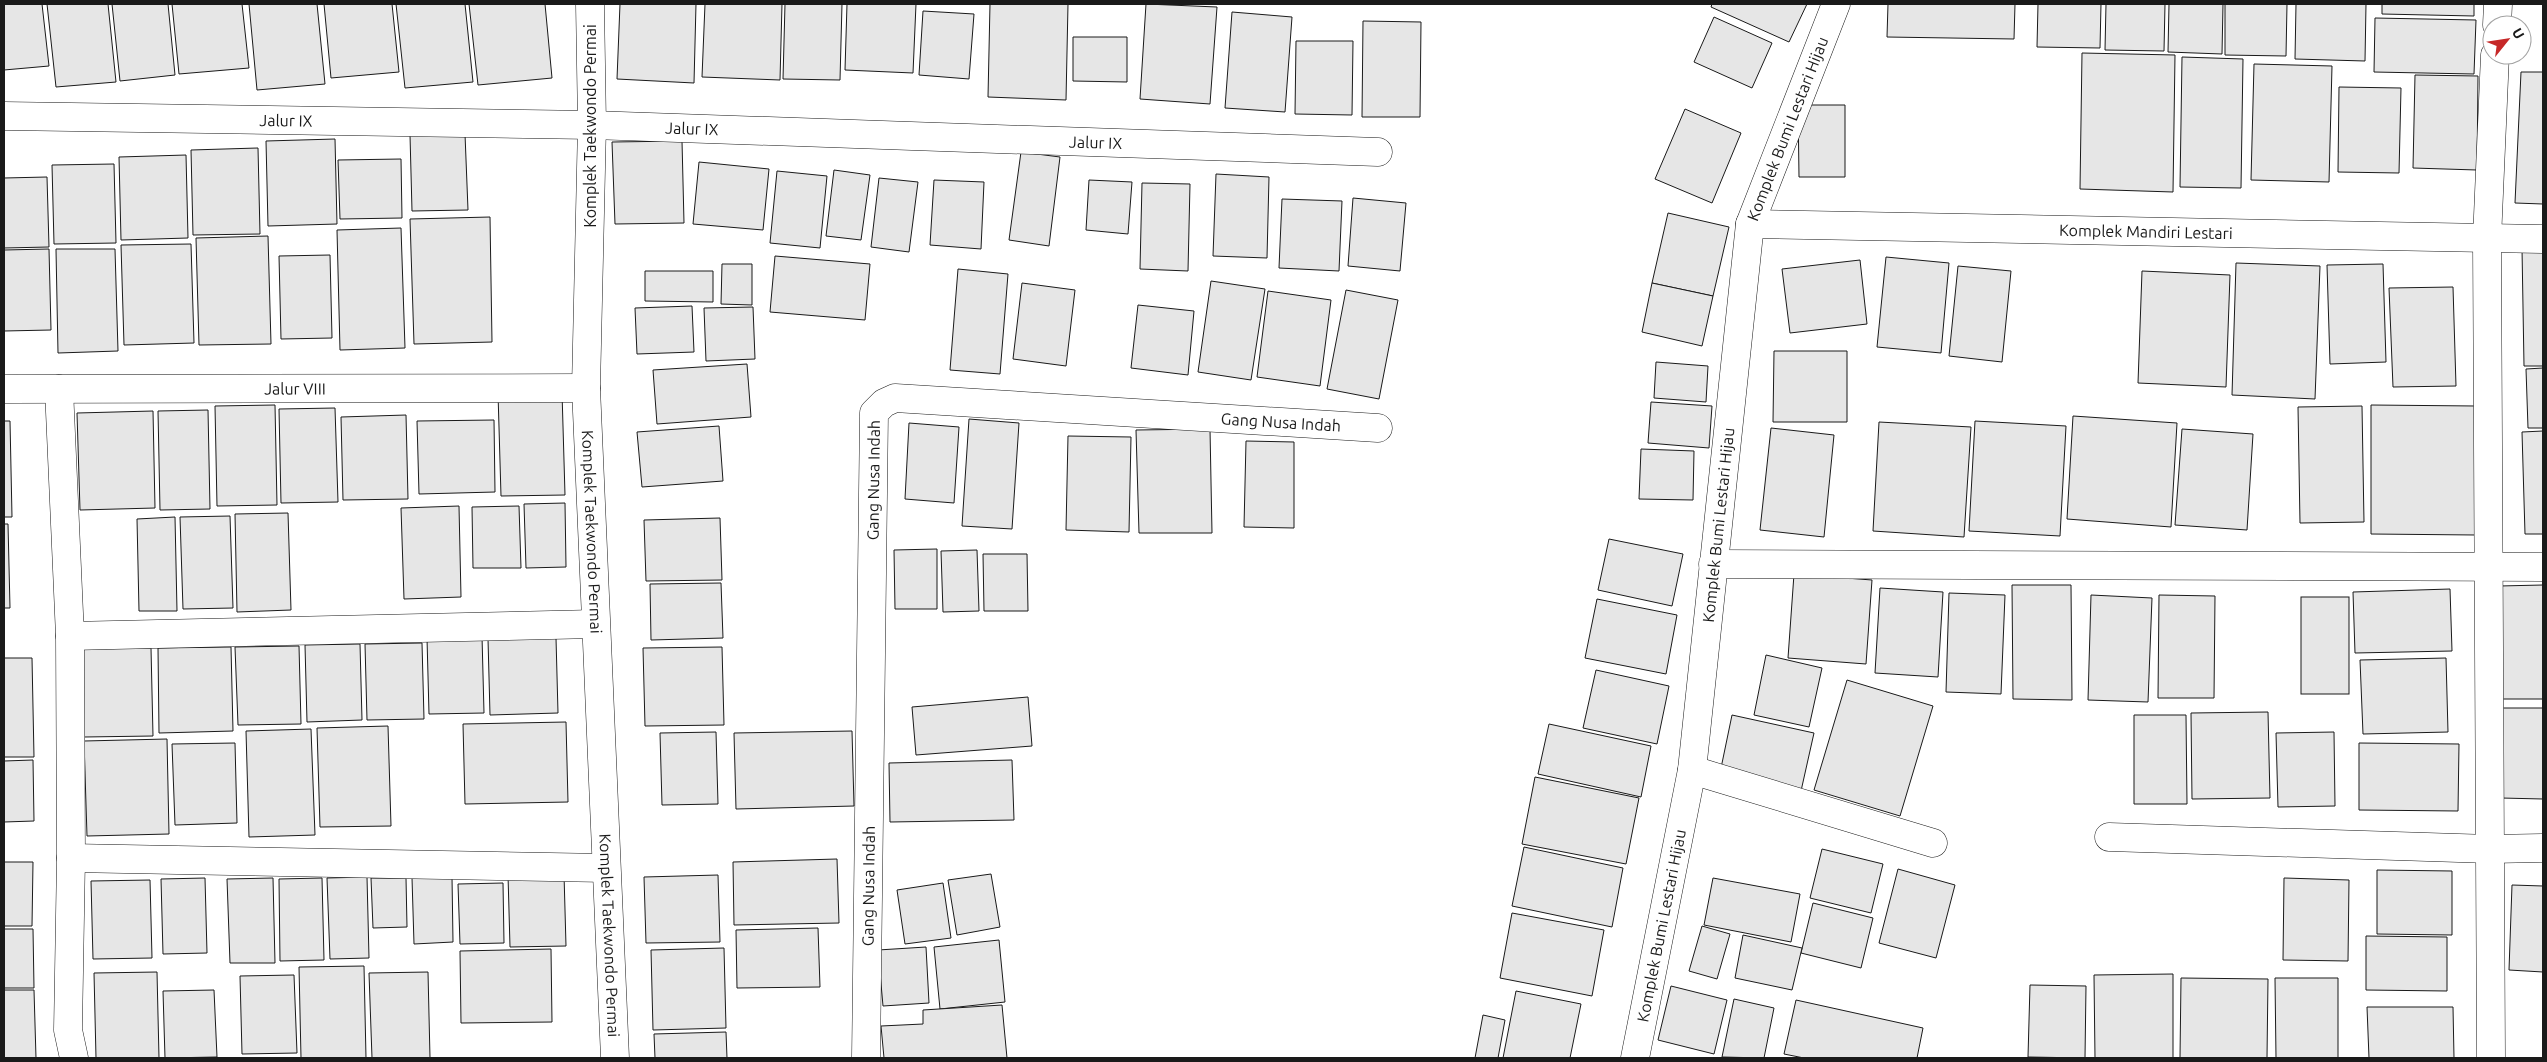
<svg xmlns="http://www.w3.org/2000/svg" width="2547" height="1062" font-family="Ubuntu,sans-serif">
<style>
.building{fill:#e6e6e6;stroke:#1a1a1a}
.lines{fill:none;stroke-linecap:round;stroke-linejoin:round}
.street-casing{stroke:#1a1a1a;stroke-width:29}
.street{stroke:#fff;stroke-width:28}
.labels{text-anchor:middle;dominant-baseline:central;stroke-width:4;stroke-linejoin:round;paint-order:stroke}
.street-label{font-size:16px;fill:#1a1a1a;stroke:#fff}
</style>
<rect width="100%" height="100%" fill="#fff"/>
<!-- building -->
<g class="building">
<path d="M4,4h38l7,62 -45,4z"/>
<path d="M47,4h61l8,78 -60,5z"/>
<path d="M112,4h56l7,71 -55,6z"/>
<path d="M172,4h70l7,64 -70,6z"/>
<path d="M249,4h68l8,80 -68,6z"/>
<path d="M324,4h68l7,68 -68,6z"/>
<path d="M396,4h69l8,78 -68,6z"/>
<path d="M469,4h76l7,74 -74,7z"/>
<path d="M620,4h76l-2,79 -77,-4z"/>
<path d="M705,4h77l-2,76 -78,-3z"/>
<path d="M785,4h57l-2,76 -57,-1z"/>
<path d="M847,4h69l-3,69 -68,-3z"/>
<path d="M990,4h78l-2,96 -78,-3z"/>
<path d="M1146,4l71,3 -7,97 -70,-5z"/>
<path d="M1712,4h95l-18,38 -78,-35z"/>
<path d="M1888,4h127l-1,35 -127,-2z"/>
<path d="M2038,4h63l-1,44 -63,-1z"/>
<path d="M2106,4h59l-1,47 -59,-1z"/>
<path d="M2169,4h54l-1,50 -54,-2z"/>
<path d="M2225,4h62l-1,52 -61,-1z"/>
<path d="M2296,4h70l-1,57 -70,-2z"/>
<path d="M2382,4h92v12l-92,-2z"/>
<path d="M923,11l51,3 -5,65 -50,-4z"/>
<path d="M1232,12l60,5 -7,95 -60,-4z"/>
<path d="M1714,17l58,26 -20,45 -58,-26z"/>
<path d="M2375,18l101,2 -2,54 -100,-2z"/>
<path d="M1363,21l58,1 -1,95h-58z"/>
<path d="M1073,37h54v45l-54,-1z"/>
<path d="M1296,41h57l-1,74 -57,-1z"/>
<path d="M2082,53l93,2 -2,137 -93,-3z"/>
<path d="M2182,57l61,2 -2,129 -61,-1z"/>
<path d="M2254,64l78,2 -3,116 -78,-2z"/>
<path d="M2521,72h22v132l-28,-1z"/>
<path d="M2415,75l63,1 -1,94 -64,-2z"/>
<path d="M2339,87l62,1 -2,85 -61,-1z"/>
<path d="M1798,105h47v72h-46z"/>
<path d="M1685,109l56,24 -29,70 -57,-24z"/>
<path d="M465,134l3,76 -56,1 -2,-76z"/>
<path d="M335,139l2,85 -69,2 -2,-85z"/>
<path d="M682,141l2,82 -69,1 -3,-82z"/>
<path d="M258,148l2,86 -67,1 -2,-85z"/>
<path d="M1021,152l39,5 -11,89 -40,-6z"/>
<path d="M186,155l2,83 -67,2 -2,-83z"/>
<path d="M401,159l1,59 -62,1 -2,-59z"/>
<path d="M699,162l70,7 -6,61 -70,-6z"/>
<path d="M114,164l2,79 -62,1 -2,-79z"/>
<path d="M834,170l36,5 -9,65 -35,-4z"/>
<path d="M777,171l50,5 -7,72 -50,-5z"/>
<path d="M1216,174l53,3 -2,81 -54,-2z"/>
<path d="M47,177l2,70 -45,1v-70z"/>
<path d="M879,178l39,4 -9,70 -38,-5z"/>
<path d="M934,180l50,2 -3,67 -51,-4z"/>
<path d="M1089,180l43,2 -4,52 -42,-4z"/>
<path d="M1142,183l48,1 -2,87 -48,-2z"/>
<path d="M1353,198l53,5 -6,68 -52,-5z"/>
<path d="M1282,199l60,2 -3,70 -60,-3z"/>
<path d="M1668,213l61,14 -16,69 -61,-13z"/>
<path d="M490,217l2,125 -78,2 -4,-125z"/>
<path d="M401,228l4,120 -65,2 -3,-120z"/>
<path d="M268,236l3,108 -72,1 -3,-107z"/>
<path d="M191,244l3,99 -70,2 -3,-100z"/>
<path d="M2522,248h21v118h-19z"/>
<path d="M49,249l2,81 -47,1v-81z"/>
<path d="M56,249h59l3,102 -60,2z"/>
<path d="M330,255l2,83 -51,1 -2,-83z"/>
<path d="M775,256l95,8 -5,56 -95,-8z"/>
<path d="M1886,257l63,6 -8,90 -64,-6z"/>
<path d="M1860,260l7,64 -77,9 -8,-64z"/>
<path d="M2236,263l84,3 -5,133 -83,-4z"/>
<path d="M722,264h30v41l-31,-1z"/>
<path d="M2383,264l3,98 -56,2 -3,-99z"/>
<path d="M1958,266l53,5 -9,91 -53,-6z"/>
<path d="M958,269l50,5 -8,100 -50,-4z"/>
<path d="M645,271h68v31l-68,-1z"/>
<path d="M2142,271l88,4 -4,112 -88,-4z"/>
<path d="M1211,281l54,8 -14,91 -53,-8z"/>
<path d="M1022,283l53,7 -9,76 -53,-7z"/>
<path d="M1652,283l61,13 -11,50 -60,-14z"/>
<path d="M2453,287l3,99 -63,1 -4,-99z"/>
<path d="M1346,290l52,10 -19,99 -52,-10z"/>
<path d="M1268,291l63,9 -11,86 -63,-9z"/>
<path d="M1138,305l56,6 -6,64 -57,-7z"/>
<path d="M692,306l2,46 -57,2 -2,-46z"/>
<path d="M753,307l2,52 -49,2 -2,-53z"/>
<path d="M1774,351h73v71h-74z"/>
<path d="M1656,362l52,4 -2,36 -52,-4z"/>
<path d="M747,364l4,53 -94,7 -4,-54z"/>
<path d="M2543,368v60h-15l-2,-59z"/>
<path d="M562,392l3,103 -64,1 -3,-103z"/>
<path d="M1651,402l61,4 -3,42 -61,-5z"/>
<path d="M275,405l2,100 -60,1 -2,-100z"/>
<path d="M2371,405l105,1v129l-105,-1z"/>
<path d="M2362,406l2,116 -64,1 -2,-116z"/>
<path d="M335,408l3,94 -57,1 -2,-94z"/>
<path d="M208,410l2,99 -50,1 -2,-99z"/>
<path d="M153,411l2,97 -75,2 -3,-97z"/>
<path d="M406,415l2,84 -65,1 -2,-83z"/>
<path d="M2073,416l104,7 -6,104 -104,-8z"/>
<path d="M969,419l50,4 -7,106 -50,-3z"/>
<path d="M494,420l1,72 -76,2 -2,-73z"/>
<path d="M4,421h6l2,96h-8z"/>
<path d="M1975,421l91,5 -6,110 -91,-5z"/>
<path d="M1879,422l92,5 -7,110 -91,-6z"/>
<path d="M909,423l50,4 -5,76 -49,-4z"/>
<path d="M719,426l4,55 -81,6 -5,-55z"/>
<path d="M1771,428l63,7 -10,102 -64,-7z"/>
<path d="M1210,429l2,104h-73l-3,-103z"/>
<path d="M2182,429l71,5 -6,96 -72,-5z"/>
<path d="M2543,431v103h-18l-3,-102z"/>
<path d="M1068,436l63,1 -2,95 -63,-2z"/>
<path d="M1246,441l48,1v86l-50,-1z"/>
<path d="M1641,449l53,2 -1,49 -54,-1z"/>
<path d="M565,503l1,64 -40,1 -2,-64z"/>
<path d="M459,506l2,91 -57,2 -3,-91z"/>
<path d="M519,506l2,62h-48l-1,-61z"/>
<path d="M288,513l3,97 -54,2 -2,-98z"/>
<path d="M230,516l3,92 -50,1 -3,-92z"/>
<path d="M175,517l2,94h-38l-2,-92z"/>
<path d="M720,518l2,62 -76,1 -2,-61z"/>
<path d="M4,524h4l2,84h-6z"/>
<path d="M1609,539l74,15 -11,52 -74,-16z"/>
<path d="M937,549v60h-42l-1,-59z"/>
<path d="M977,550l2,61 -36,1 -2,-61z"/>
<path d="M983,554h44l1,57h-44z"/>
<path d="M1794,574l78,6 -6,84 -78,-6z"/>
<path d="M721,583l2,55 -72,2 -1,-56z"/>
<path d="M2012,585h59l1,115 -59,-1z"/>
<path d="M2543,585v114h-41l-3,-113z"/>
<path d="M1880,588l63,4 -5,85 -63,-4z"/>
<path d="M2450,589l2,62 -97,2 -2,-61z"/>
<path d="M1949,593l56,2 -4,99 -55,-2z"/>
<path d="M2091,595l61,3 -4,104 -60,-2z"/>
<path d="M2159,595l56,1 -1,102h-56z"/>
<rect x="2301" y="597" width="48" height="97"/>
<path d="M1597,599l80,16 -11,59 -81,-16z"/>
<path d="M482,636l2,77 -55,1 -2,-76z"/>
<path d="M556,638l2,75 -68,2 -2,-76z"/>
<path d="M422,643l2,76 -57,1 -2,-76z"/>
<path d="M360,644l2,76 -55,2 -2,-77z"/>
<path d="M299,646l2,78 -63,1 -3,-78z"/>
<path d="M231,647l2,84 -74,2 -1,-85z"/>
<path d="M722,647l2,78 -79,1 -2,-78z"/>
<path d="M151,648l2,88 -69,1 -3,-88z"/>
<path d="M1766,655l56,13 -13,59 -55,-12z"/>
<path d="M4,658h28l2,99h-30z"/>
<path d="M2446,658l2,74 -85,2 -3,-74z"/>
<path d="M1596,670l73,16 -12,58 -74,-16z"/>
<path d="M1847,680l86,26 -33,110 -86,-26z"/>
<path d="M1028,697l4,49 -116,9 -4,-48z"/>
<path d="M2502,708h41v91l-42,-1z"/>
<path d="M2268,712l2,86 -78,1 -1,-86z"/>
<path d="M1732,715l82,18 -13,58 -81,-18z"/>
<path d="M2134,715h52l1,89h-53z"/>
<path d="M566,722l2,80 -103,2 -2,-80z"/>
<path d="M1549,724l102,22 -10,51 -103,-23z"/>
<path d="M388,726l3,100 -71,1 -3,-99z"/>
<path d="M311,729l4,106 -66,2 -3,-106z"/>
<path d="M852,731l2,75 -118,3 -2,-76z"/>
<path d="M716,732l2,72 -56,1 -2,-72z"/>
<path d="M2334,732l1,74 -57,1 -2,-74z"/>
<path d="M167,739l2,95 -82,2 -3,-95z"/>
<path d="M235,743l2,80 -62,2 -3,-81z"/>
<path d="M2359,743l100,1 -1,67 -99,-1z"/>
<path d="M33,760l1,61 -30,1v-61z"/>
<path d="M1012,760l2,60 -124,2 -1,-59z"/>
<path d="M1535,777l104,21 -13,66 -104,-20z"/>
<path d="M1524,847l99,21 -11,59 -100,-21z"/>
<path d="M1822,849l61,15 -12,49 -61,-15z"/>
<path d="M837,859l2,64 -105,2 -1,-63z"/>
<path d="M4,862h29l-1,64h-28z"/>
<path d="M1898,869l57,16 -19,73 -57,-15z"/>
<path d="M2377,870l75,1v64l-75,-1z"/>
<path d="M564,874l2,72 -56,1 -2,-72z"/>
<path d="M991,874l9,53 -43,8 -9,-55z"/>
<path d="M718,875l2,67 -74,1 -2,-66z"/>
<path d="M367,877l2,81 -39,1 -3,-81z"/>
<path d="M452,877l1,65 -39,2 -2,-66z"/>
<path d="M205,878l2,75 -44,1 -2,-75z"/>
<path d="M273,878l2,85h-45l-3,-84z"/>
<path d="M322,878l2,82 -44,1 -1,-82z"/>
<path d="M371,878h35l1,49 -34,1z"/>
<path d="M1713,878l87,16 -9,48 -87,-17z"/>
<path d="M2284,878l65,2 -1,81 -65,-1z"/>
<path d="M150,880l2,78 -59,1 -2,-78z"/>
<path d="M503,883l1,60 -44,1 -2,-60z"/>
<path d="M943,883l8,55 -46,6 -8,-54z"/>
<path d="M2512,885l31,1v86l-34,-2z"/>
<path d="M1813,903l60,15 -12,50 -60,-15z"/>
<path d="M1512,913l92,17 -12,66 -92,-18z"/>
<path d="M1702,926l28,8 -13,45 -28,-8z"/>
<path d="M818,928l2,59 -83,1 -1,-58z"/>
<path d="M4,929h29l1,59h-30z"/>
<path d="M1743,935l59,13 -10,42 -57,-12z"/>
<path d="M2366,936l81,1v54l-81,-1z"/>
<path d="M999,940l6,62 -65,7 -6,-62z"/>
<path d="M926,947l3,56 -46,3 -5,-56z"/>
<path d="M724,948l2,80 -73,2 -2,-80z"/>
<path d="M551,949l1,73 -91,1 -1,-72z"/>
<path d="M364,966l2,92h-65l-2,-91z"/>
<path d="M157,972l2,86h-63l-2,-85z"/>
<path d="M428,972l2,86h-58l-3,-85z"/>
<path d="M2173,974v84h-78l-1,-83z"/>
<path d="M294,975l3,78 -55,1 -2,-78z"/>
<path d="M2181,978l87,1 -1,79h-87z"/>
<path d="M2275,978h63v80h-62z"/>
<path d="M2030,985l56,1 -1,72 -57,-1z"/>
<path d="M1671,986l56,14 -13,54 -56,-14z"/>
<path d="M4,990h30l2,68h-32z"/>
<path d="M214,990l3,67 -52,1 -2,-67z"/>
<path d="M1516,991l65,13 -11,54h-67z"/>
<path d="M1734,999l40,9 -10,50 -42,-1z"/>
<path d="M1796,1000l127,28 -6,30h-113l-20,-4z"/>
<path d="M1002,1005l5,53h-123l-3,-32 42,-2v-14z"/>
<path d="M2367,1007h86l1,51h-85z"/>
<path d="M1483,1015l22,5 -7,38h-23z"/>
<path d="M726,1032l1,26h-72l-1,-24z"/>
</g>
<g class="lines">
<!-- street casing -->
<g class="street-casing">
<g id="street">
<path id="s1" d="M590,4l2,121 -6,263 29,670"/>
<path d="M2497,25l1,-21"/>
<path id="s2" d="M4,116l588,9 786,27"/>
<path id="s3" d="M1750,224l793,15"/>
<path id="s4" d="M4,389l582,-1"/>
<path d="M59,389l11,247 1,222 -3,172 6,28"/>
<path d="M1713,564l830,3"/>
<path d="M70,636l525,-12"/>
<path d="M1692,770l241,73"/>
<path d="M2109,837l381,12 53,-1"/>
<path d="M71,858l535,10"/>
<path id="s5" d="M866,1058l8,-645 10,-10 11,-5 483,30"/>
<path id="s6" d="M1635,1058l57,-288 58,-546 86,-220"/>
<path d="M2491,1058l-4,-819 8,-184"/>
</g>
</g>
<!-- street -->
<use href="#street" class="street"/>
</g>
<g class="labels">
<!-- street labels -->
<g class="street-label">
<text stroke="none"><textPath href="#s2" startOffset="282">Jalur IX</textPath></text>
<text transform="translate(590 126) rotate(-90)">Komplek Taekwondo Permai</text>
<text stroke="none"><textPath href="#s2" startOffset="688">Jalur IX</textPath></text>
<text stroke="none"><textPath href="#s6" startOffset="945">Komplek Bumi Lestari Hijau</textPath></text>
<text stroke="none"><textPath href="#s2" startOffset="1092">Jalur IX</textPath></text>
<text stroke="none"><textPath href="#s3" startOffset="396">Komplek Mandiri Lestari</textPath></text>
<text stroke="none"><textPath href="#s4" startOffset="291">Jalur VIII</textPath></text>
<text stroke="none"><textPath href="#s5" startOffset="1058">Gang Nusa Indah</textPath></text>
<text stroke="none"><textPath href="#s5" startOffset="578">Gang Nusa Indah</textPath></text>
<text stroke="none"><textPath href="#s6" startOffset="540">Komplek Bumi Lestari Hijau</textPath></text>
<text stroke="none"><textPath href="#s1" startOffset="528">Komplek Taekwondo Permai</textPath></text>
<text stroke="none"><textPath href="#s5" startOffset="172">Gang Nusa Indah</textPath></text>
<text stroke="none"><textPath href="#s6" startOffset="135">Komplek Bumi Lestari Hijau</textPath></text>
<text stroke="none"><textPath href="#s1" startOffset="932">Komplek Taekwondo Permai</textPath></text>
</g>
</g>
<!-- border -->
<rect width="2547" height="1062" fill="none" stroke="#1a1a1a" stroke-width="10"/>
<!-- north arrow -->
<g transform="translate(2507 40) rotate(60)"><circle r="24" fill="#ffffff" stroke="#a3a3a3"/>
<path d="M0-4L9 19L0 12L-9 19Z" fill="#c62828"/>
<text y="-8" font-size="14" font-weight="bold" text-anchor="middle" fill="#1a1a1a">U</text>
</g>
</svg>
